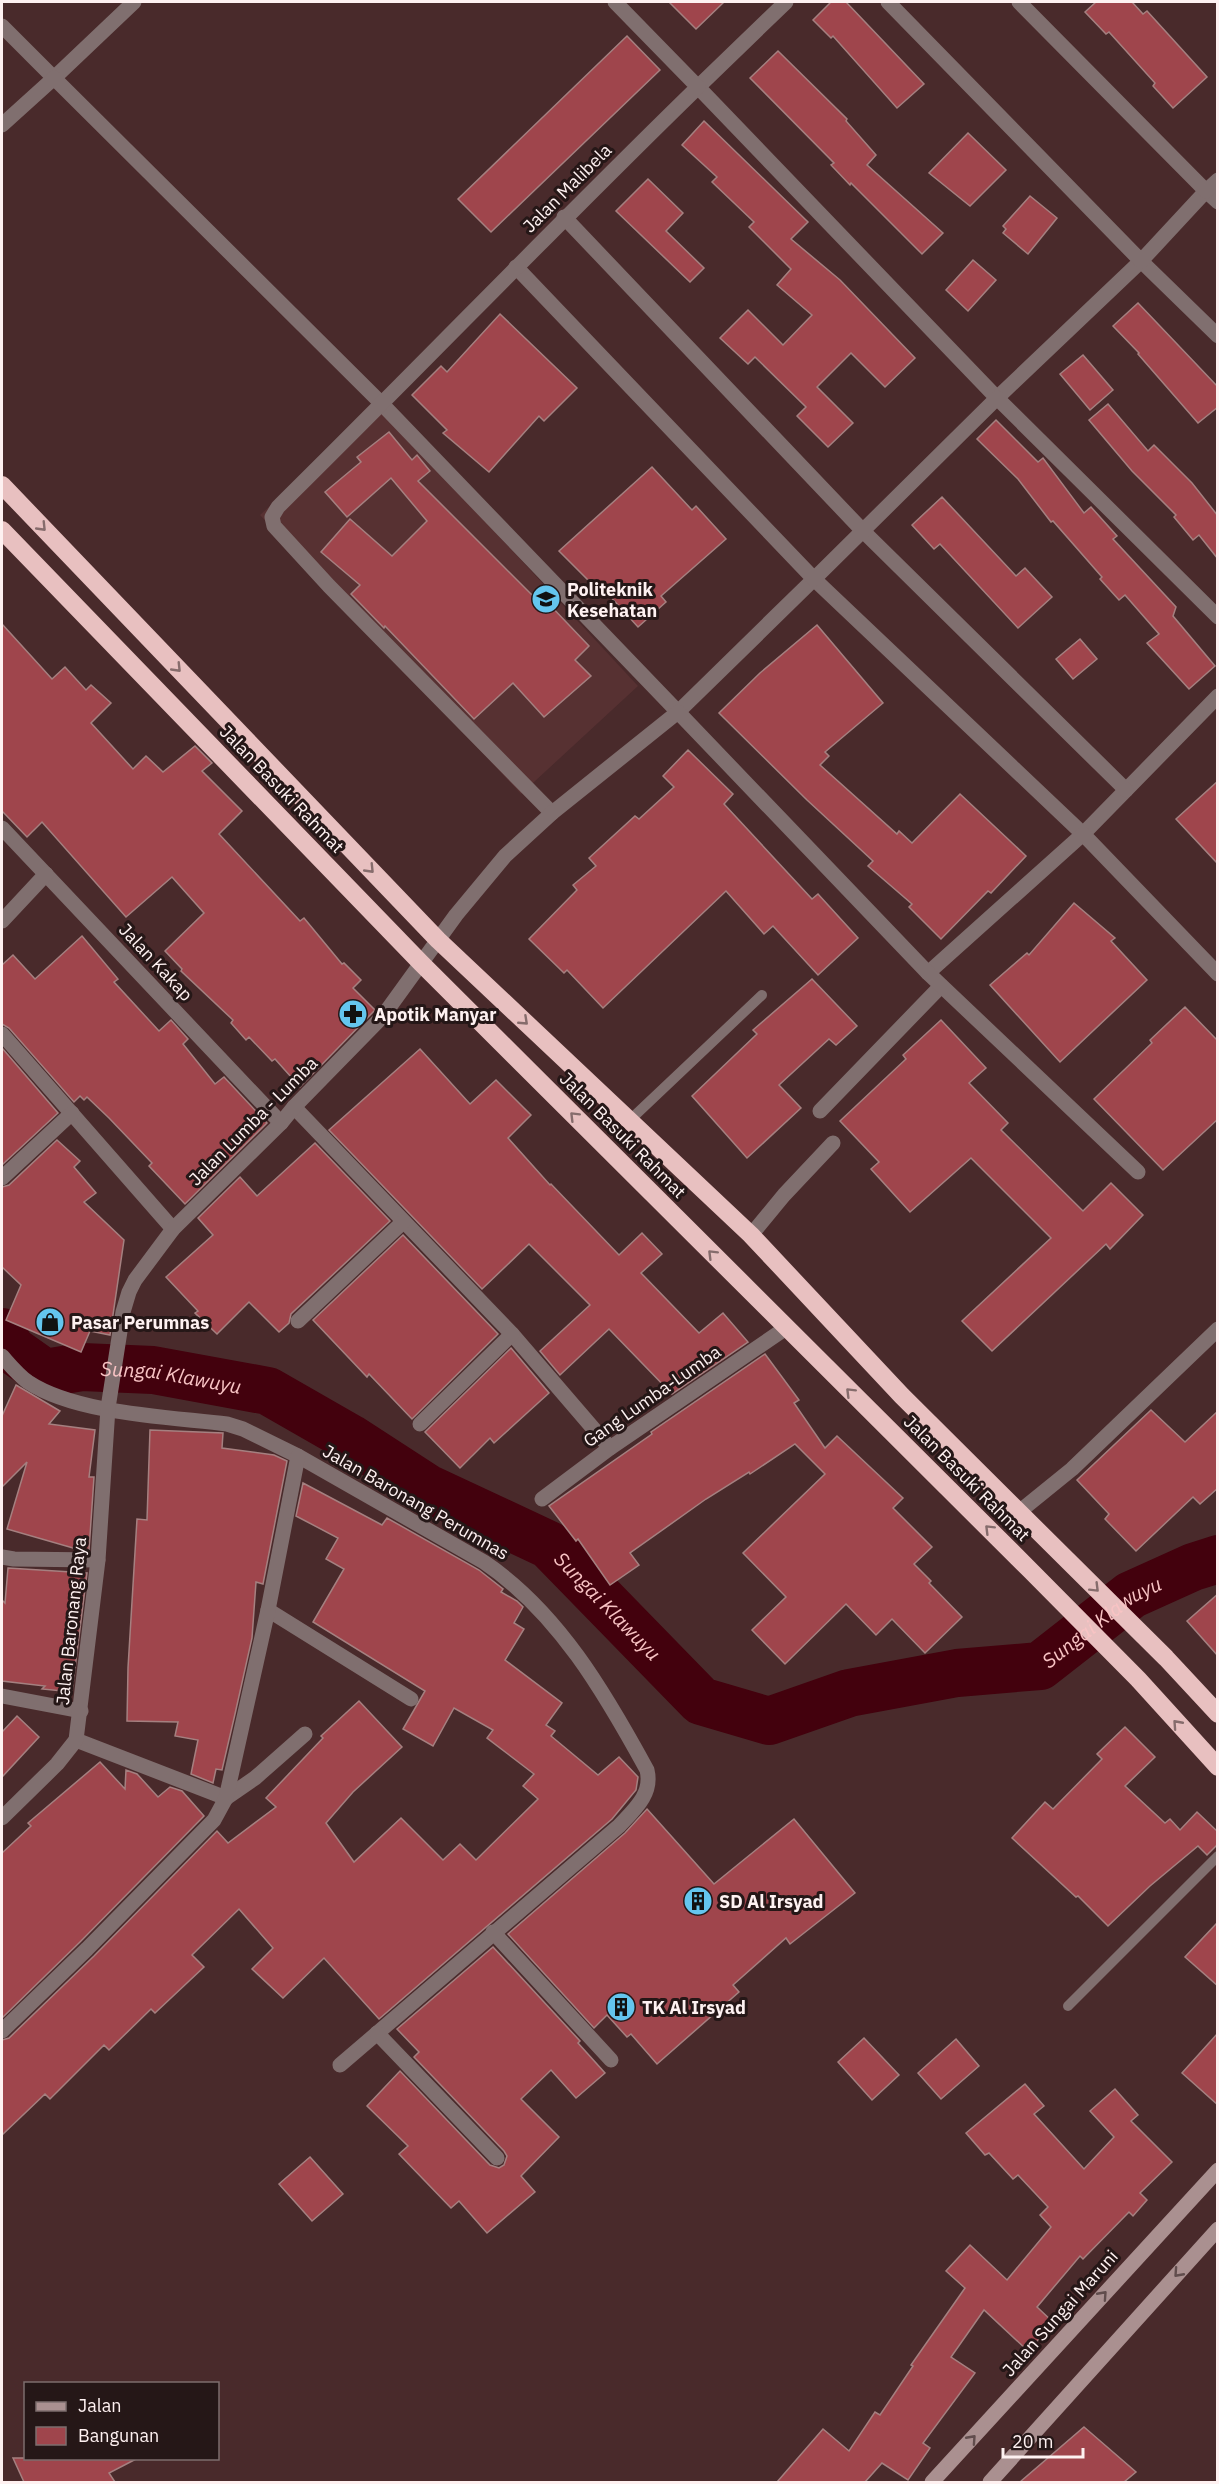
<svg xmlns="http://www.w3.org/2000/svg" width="1219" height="2484" font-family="'IBM Plex Sans',sans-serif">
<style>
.built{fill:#573132;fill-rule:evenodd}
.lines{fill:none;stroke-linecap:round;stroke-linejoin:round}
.river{stroke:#43010d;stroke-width:48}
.building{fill:#9f454c;stroke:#a58080;stroke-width:1.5}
.lane{stroke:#806f6f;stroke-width:10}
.street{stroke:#806f6f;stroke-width:15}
.secondary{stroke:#aa9090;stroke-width:15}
.highway{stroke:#e8c0c0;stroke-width:18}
.oneway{stroke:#866c6c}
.oneway2{stroke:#614d4d}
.labels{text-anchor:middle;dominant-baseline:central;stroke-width:6;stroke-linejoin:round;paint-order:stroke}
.street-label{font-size:18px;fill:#fef1f1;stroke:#251717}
.poi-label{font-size:18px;font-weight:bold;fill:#fef1f1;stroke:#251717;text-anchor:start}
.water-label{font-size:20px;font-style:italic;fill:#f8c3c4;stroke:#251717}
</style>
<rect width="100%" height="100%" fill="#492a2b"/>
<!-- built -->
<path class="built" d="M378,406l260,280 -117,108 -261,-279zM389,432l20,25h-51zM354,468l22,24 -29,25 -21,-25zM443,506l99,100 -152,-48zM350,519l29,26 -29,32 -29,-25zM381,564l33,34 -30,29 -34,-32zM548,603l17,17 -46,46 -17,-17zM568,624l21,22 -18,18 -21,-23zM390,631l115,59 -32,29zM581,684l-37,33 -24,-26v-1z"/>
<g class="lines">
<!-- river -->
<path class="river" id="s1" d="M2,1332l9,17 34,24 37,-6 71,3 115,21 82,47 77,50 122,57 152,156 68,20 80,-28 108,-20 83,-7 91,-71 62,-28 25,-8"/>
</g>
<!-- building -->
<g class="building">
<path d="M669,2h55l-28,27z"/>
<path d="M831,2h15l78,82 -27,24 -64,-72 -2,2 -18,-18z"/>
<path d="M1096,2h36l11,12 4,-3 60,66 -34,31 -20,-22 2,-3 -46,-51 -3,2 -21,-22z"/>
<path d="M627,36l33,34 -169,162 -33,-33z"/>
<path d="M778,51l69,68 -1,2 30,34 -9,10 76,68 -21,21 -71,-71 -1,2 -19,-20 3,-2 -84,-85z"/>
<path d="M704,121l104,101 -17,17 49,41 75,78 -30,29 -34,-34 -34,34 36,36 -25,24 -31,-31 9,-9 -51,-50 -7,7 -28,-26 28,-28 35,35 29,-30 -35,-30 14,-16 -42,-42 5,-5 -42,-40 5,-5 -35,-32z"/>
<path d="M968,133l38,37 -36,36 -41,-33z"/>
<path d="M648,179l35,34 -17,18 38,37 -14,14 -74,-71z"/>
<path d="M1030,196l27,22 -29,36 -25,-21 3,-4 -3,-3z"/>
<path d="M973,260l23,20 -28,31 -22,-21z"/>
<path d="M1138,303l80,84v20l-20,16 -60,-69 1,-1 -26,-27z"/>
<path d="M500,314l77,74 -33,33 -5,-5 -50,56 -46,-39 4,-3 -35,-35 29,-29 6,6z"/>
<path d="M1083,355l30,35 -23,20 -30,-36z"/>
<path d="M1108,404l40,47 6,-6 38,38 26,33v43l-19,-24 -6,5 -19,-23 2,-2 -44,-44 -43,-51z"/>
<path d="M996,420l42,42 5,-4 41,55 7,-6 26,29 -4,3 63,68 -3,9 42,50 -26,23 -42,-46 12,-9 -34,-39 -6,5 -19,-21 2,-2 -49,-56 -2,1 -33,-43 -41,-40z"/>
<path d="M389,432l23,28 5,-5 13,16 -12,10 126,126 4,-4 41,43 -14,14 16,16 -47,41 -31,-34 -39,36 -89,-93 -1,2 -33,-34 9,-9 -39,-33 29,-33 42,37 35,-35 -36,-43 -44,39 -22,-25 36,-30 -4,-5z"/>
<path d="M652,467l40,43 4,-4 30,33 -65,57 5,6 -28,25 -39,-43 -4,3 -36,-36z"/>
<path d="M942,497l74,79 9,-8 27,29 -34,31 -78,-84 -6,5 -22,-24z"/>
<path d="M2,624l50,55 13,-12 21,23 5,-5 20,18 -20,20 42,46 13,-13 17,16 32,-26 17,17 -10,8 40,40 -23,23 81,87 4,-3 38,46 2,-1 17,17 -8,8 22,22 -75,77 -25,-28 -3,2 -23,-24 -3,3 -15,-17 2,-3 -52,-49 1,-2 -17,-18 39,-38 -32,-36 -46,40 -84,-95 -15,15 -25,-26z"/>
<path d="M817,625l66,78 -58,49 4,4 -9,9 77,69 2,-3 13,12 48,-49 66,62 -35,37 -3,-2 -47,48 -32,-32 3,-3 -44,-38 5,-5 -66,-61 -88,-87 41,-40z"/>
<path d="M1080,639l17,20 -24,20 -17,-20z"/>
<path d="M688,750l45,44 -9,10 88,95 6,-5 40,44 -40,37 -45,-49 -9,8 -38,-43 -123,117 -36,-38 -3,3 -35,-34 48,-49 -4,-5 23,-19 -7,-8 46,-42 4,3 35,-32 -11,-11z"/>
<path d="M1218,781v83l-42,-45z"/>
<path d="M1074,903l41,35 -4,3 36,39 -87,82 -70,-77 37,-32 2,2z"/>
<path d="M82,936l36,43 -4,3 45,49 12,-11 17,19 -5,5 32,40 9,-7 43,46 -82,81 -36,-38 3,-3 -43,-45 -22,-21 -3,3 -4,-4 -6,6 -65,-74 -7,-4v-59l11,-10 22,24z"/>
<path d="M812,979l45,47 -21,19 -7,-6 -50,46 22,23 -54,50 -55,-62 65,-62 -4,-4z"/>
<path d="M1185,1007l33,34v78l-55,51 -69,-71 58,-56 -2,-3z"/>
<path d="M941,1020l45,48 -17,15 39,40 -7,7 82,81 28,-28 32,32 -33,34 -4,-5 -114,107 -30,-30 89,-83 -80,-80 -61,54 -39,-43 8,-7 -39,-41 66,-62 -3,-4z"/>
<path d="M2,1048l56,65 -55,51 -1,-1z"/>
<path d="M420,1049l50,55 26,-24 35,35 -23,23 42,47 1,-1 68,71 23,-22 20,21 -21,19 58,60 24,-20 25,29 -76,52 -63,-65 -49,46 -20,-24 50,-46 -61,-61 -47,45 -153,-159z"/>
<path d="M57,1140l23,21 -6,6 22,26 -12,9 40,38 -14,95 -20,-4 -9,21 -75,-32 15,-35 -19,-18v-80l7,-2z"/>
<path d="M315,1143l75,78 -99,93 -2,9 -10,9 -30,-30 -32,32 -22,-21 3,-2 -32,-34 47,-42 -15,-17 42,-41 17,19z"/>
<path d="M403,1235l95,99 -86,85 -43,-45 -2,3 -54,-57z"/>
<path d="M511,1348l38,45 -55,50 -4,-5 -30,30 -35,-36z"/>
<path d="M765,1354l34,46 -5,3 31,45 12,-12 66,62 -10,10 39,39 -18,17 17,17 -2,2 33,34 -37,36 -33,-34 -16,16 -30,-31 -61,60 -33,-34 34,-33 -43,-44 82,-79 -30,-30 -45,30 -1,-2 -43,27 -76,54 9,12 -29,20 -32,-46 -2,2 -27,-35 103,-72 -1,-2z"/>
<path d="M16,1385l44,26 -11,13 46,6 -6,47h5l-5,73h-9l-73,-21 20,-67 -25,25v-71z"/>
<path d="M1151,1410l34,32 33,-31v77l-18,16 -7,-7 -57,54 -31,-32 4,-5 -32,-34z"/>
<path d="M150,1430l73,3 -1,15 52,7 13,6 -24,123 -7,-2 -4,56 -17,76 -13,56 -6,-1 -3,14 -22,-9 7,-34 -23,-4 3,-14 -51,-1 1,-53 9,-149 10,1z"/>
<path d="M303,1483l79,42 5,-7 92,52 24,19 -2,3 16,9 6,6 -9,16 10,6 -19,31 57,43 -16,22 9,6 -4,5 47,39 21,-18 19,20 -2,13 -24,29 -233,200 -55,-61 -41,40 -31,-29 21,-21 -34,-39 -47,46 12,12 -49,46 -4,-4 -42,41 -5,-5 -54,54 -5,-5 -43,41v-95l7,-2 85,-82 123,-125 11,12 48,-36 -10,-9 57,-60 -2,-2 38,-35 43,46 -49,45 -27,31 28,39 47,-44 42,42 17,-16 16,16 62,-61 -15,-13 11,-12 -47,-36 6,-8 -39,-22 -21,38 -30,-17 22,-38 -112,-69 31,-53 -18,-10 12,-21 -42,-22z"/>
<path d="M8,1568l79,5 -15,119 -30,-3 3,-3 -43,-5v-81l3,3z"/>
<path d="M1218,1594v62l-31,-35z"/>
<path d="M17,1716l22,21 -37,40v-45z"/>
<path d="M1125,1727l30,30 -30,29 40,37 5,-4 10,11 17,-18 21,20v12l-11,11 -9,-9 -48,40 -42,40 -30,-30 -2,1 -64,-59 33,-36 8,7 49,-50 -5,-5z"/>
<path d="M100,1762l25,27 1,-19 11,4 21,23 12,-10 12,4 22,25 -124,126 -78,76v-165l29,-27 -3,-3z"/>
<path d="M647,1809l67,75 80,-65 61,74 -65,51 -4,-6 -53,47 6,7 -82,72 -26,-30 -4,3 -20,-22 -13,13 -86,-94 117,-101z"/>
<path d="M1218,1922v64l-33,-29z"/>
<path d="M493,1947l87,94 -2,2 27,30 -29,25 -25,-28 -30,29 38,38 -38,39 14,16 -48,41 -28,-32 -8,7 -52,-54 9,-8 -41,-40 33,-35 90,94 9,3 5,-3 3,-9 -3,-5 -90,-94 5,-5 -22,-23z"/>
<path d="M1218,2033v72l-36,-32z"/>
<path d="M864,2038l35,37 -27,25 -34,-38z"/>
<path d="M956,2039l23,27 -38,33 -23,-26z"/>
<path d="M1025,2084l19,22 -10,8 50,55 30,-32 -24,-26 25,-22 23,26 -7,6 41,41 -32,31 7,7 -14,16 -4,-4 -46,47 -3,-3 -43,51 17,16 -26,28 -44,-41 -33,47 24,16 -52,70 7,5 -22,32 -26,-17 -17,19h-88l46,-53 26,22 26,-39 5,3 33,-49 -2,-1 54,-77 -19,-17 24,-26 37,35 44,-53 -11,-12 8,-8 -30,-32 -5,4 -24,-26 -4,2 -19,-22z"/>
<path d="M310,2157l33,37 -31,27 -33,-37z"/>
<path d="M1084,2427l52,45 -12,10h-104z"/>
<path d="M13,2458h125l-29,15 6,9h-91z"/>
</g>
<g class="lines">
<!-- lane -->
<g class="lane">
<path d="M630,1120l132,-125"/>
<path d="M1068,2006l150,-150"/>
</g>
<!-- street -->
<g class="street">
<path d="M786,2l-88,85 299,311 144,-137 77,75"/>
<path d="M888,2l253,259 65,-70 12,11"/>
<path d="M1019,2l187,189 12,-11"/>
<path d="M2,26l52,52 80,-76"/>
<path d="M2,125l52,-47 328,326 296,308 136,-133 269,255 135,-138"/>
<path d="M564,217l299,314 263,259"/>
<path d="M516,267l298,312 183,-181 221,219"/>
<path d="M552,813l-223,-227 -55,-60 -2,-9 6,-10c141,-139 278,-282 420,-420l-83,-85"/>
<path d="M2,828l279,295"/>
<path d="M2,921l44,-47"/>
<path d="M928,973l155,-139 135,140"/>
<path d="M2,1034l171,195"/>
<path d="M294,1107l218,227 98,114"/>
<path d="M820,1111l121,-125"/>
<path d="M2,1178l70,-65"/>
<path d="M751,1235l33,-40 49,-52"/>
<path d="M298,1321l105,-99"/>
<path d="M2,1356c8,9 16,19 26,26 48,32 142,35 199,42l16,5 55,27 186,106c74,50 121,131 163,208 6,24 -13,40 -28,56l-279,239"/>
<path d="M420,1424l92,-90"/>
<path d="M542,1499l68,-51 176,-120"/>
<path d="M1019,1512l53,-43 146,-140"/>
<path d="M2,1557l12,2 84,1"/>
<path d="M268,1610l143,89"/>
<path d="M2,1696l79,15"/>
<path d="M76,1740l150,58"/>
<path d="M226,1798l29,-20 50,-44"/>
<path d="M2,1818l55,-54 19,-24 22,-180 10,-152 15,-96 6,-20 6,-12 38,-51 108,-106 13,-16 89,-91 73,-101 49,-59 47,-43 126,-101 250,261 210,199"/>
<path d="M493,1932l118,128"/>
<path d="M2,2031l85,-82 127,-129 12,-22 42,-188 30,-154"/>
<path d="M377,2033l120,125"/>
</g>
<!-- secondary -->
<g class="secondary">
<path d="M932,2482l286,-312"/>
<path d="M990,2482l228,-253"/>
</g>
<!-- highway -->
<g class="highway">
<path d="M2,485l436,455 313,295 151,161 264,262 52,56"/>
<path d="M2,530l419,433 609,607 108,109 80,88"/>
</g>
</g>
<!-- one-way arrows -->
<defs><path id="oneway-chevron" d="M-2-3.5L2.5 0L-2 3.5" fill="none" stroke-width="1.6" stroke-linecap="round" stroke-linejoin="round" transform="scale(1.5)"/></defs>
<g class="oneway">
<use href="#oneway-chevron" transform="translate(42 527) rotate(46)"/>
<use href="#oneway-chevron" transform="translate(177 668) rotate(46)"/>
<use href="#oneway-chevron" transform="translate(370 869) rotate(46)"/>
<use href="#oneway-chevron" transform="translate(524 1021) rotate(43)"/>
<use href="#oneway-chevron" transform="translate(574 1116) rotate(-135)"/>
<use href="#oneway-chevron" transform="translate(712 1254) rotate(-135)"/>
<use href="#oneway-chevron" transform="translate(850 1392) rotate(-135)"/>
<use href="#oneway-chevron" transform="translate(989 1529) rotate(-135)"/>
<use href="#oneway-chevron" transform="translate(1095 1588) rotate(45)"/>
<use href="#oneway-chevron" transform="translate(1177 1724) rotate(-132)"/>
</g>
<g class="oneway2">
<use href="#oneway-chevron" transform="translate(1178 2273) rotate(132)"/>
<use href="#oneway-chevron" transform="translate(1103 2295) rotate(-48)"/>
<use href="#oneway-chevron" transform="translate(972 2439) rotate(-48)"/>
</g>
<!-- icons -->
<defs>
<g id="university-disc" transform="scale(1.5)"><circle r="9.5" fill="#64c5ee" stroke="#251717"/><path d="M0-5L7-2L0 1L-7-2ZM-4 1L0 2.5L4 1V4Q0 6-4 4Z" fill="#111"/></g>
<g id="pharmacy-disc" transform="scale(1.5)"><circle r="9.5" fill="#64c5ee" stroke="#251717"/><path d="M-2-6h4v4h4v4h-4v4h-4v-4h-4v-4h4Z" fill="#111"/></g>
<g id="shop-disc" transform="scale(1.5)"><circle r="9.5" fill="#64c5ee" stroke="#251717"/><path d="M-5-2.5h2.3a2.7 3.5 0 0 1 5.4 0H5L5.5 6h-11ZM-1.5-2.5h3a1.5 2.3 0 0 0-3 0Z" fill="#111"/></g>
<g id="building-disc" transform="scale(1.5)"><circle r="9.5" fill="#64c5ee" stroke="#251717"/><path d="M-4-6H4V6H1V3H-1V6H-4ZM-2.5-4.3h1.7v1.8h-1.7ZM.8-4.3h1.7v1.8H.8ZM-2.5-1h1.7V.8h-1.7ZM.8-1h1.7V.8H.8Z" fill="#111"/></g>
</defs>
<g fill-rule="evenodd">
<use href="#university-disc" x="546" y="599"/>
<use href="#pharmacy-disc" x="353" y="1014"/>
<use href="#shop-disc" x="50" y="1322"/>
<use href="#building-disc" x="698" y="1901"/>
<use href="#building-disc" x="621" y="2007"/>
</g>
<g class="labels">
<!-- street labels -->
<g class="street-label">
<text transform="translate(567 188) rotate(-45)">Jalan Malibela</text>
<text transform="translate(282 789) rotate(46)">Jalan Basuki Rahmat</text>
<text transform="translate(156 962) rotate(47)">Jalan Kakap</text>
<text transform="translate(253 1121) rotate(-45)">Jalan Lumba - Lumba</text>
<text transform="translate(623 1135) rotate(45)">Jalan Basuki Rahmat</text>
<text transform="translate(652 1396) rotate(-35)">Gang Lumba-Lumba</text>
<text transform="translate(967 1478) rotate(45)">Jalan Basuki Rahmat</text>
<text transform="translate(416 1502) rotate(30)">Jalan Baronang Perumnas</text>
<text transform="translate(71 1621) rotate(-84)">Jalan Baronang Raya</text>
<text transform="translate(1060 2313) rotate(-48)">Jalan Sungai Maruni</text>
</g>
<!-- poi labels -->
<g class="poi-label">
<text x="567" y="589">Politeknik<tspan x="567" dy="21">Kesehatan</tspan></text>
<text x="374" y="1014">Apotik Manyar</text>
<text x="71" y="1322">Pasar Perumnas</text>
<text x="719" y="1901">SD Al Irsyad</text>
<text x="642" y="2007">TK Al Irsyad</text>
</g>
<!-- water labels -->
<g class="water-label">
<text stroke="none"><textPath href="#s1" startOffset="188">Sungai Klawuyu</textPath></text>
<text stroke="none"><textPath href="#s1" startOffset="692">Sungai Klawuyu</textPath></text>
<text stroke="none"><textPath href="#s1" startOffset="1250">Sungai Klawuyu</textPath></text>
</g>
</g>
<!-- border -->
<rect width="1219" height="2484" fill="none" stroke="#fef1f1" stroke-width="6"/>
<!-- legend -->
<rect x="24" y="2382" width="195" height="78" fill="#251717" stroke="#7c6e6e" stroke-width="1.5"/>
<rect x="36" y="2402" width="30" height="9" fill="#aa9090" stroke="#7c6e6e" stroke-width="1.5"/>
<text x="78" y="2412" font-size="18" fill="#fef1f1">Jalan</text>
<rect x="36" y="2427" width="30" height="18" fill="#9f454c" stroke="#7c6e6e" stroke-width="1.5"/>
<text x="78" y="2442" font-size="18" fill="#fef1f1">Bangunan</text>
<!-- scale -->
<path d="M1003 2448v9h80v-9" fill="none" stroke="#fef1f1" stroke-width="3"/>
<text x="1012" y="2448" font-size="18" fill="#fef1f1" stroke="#251717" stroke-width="4.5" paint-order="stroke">20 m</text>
</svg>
